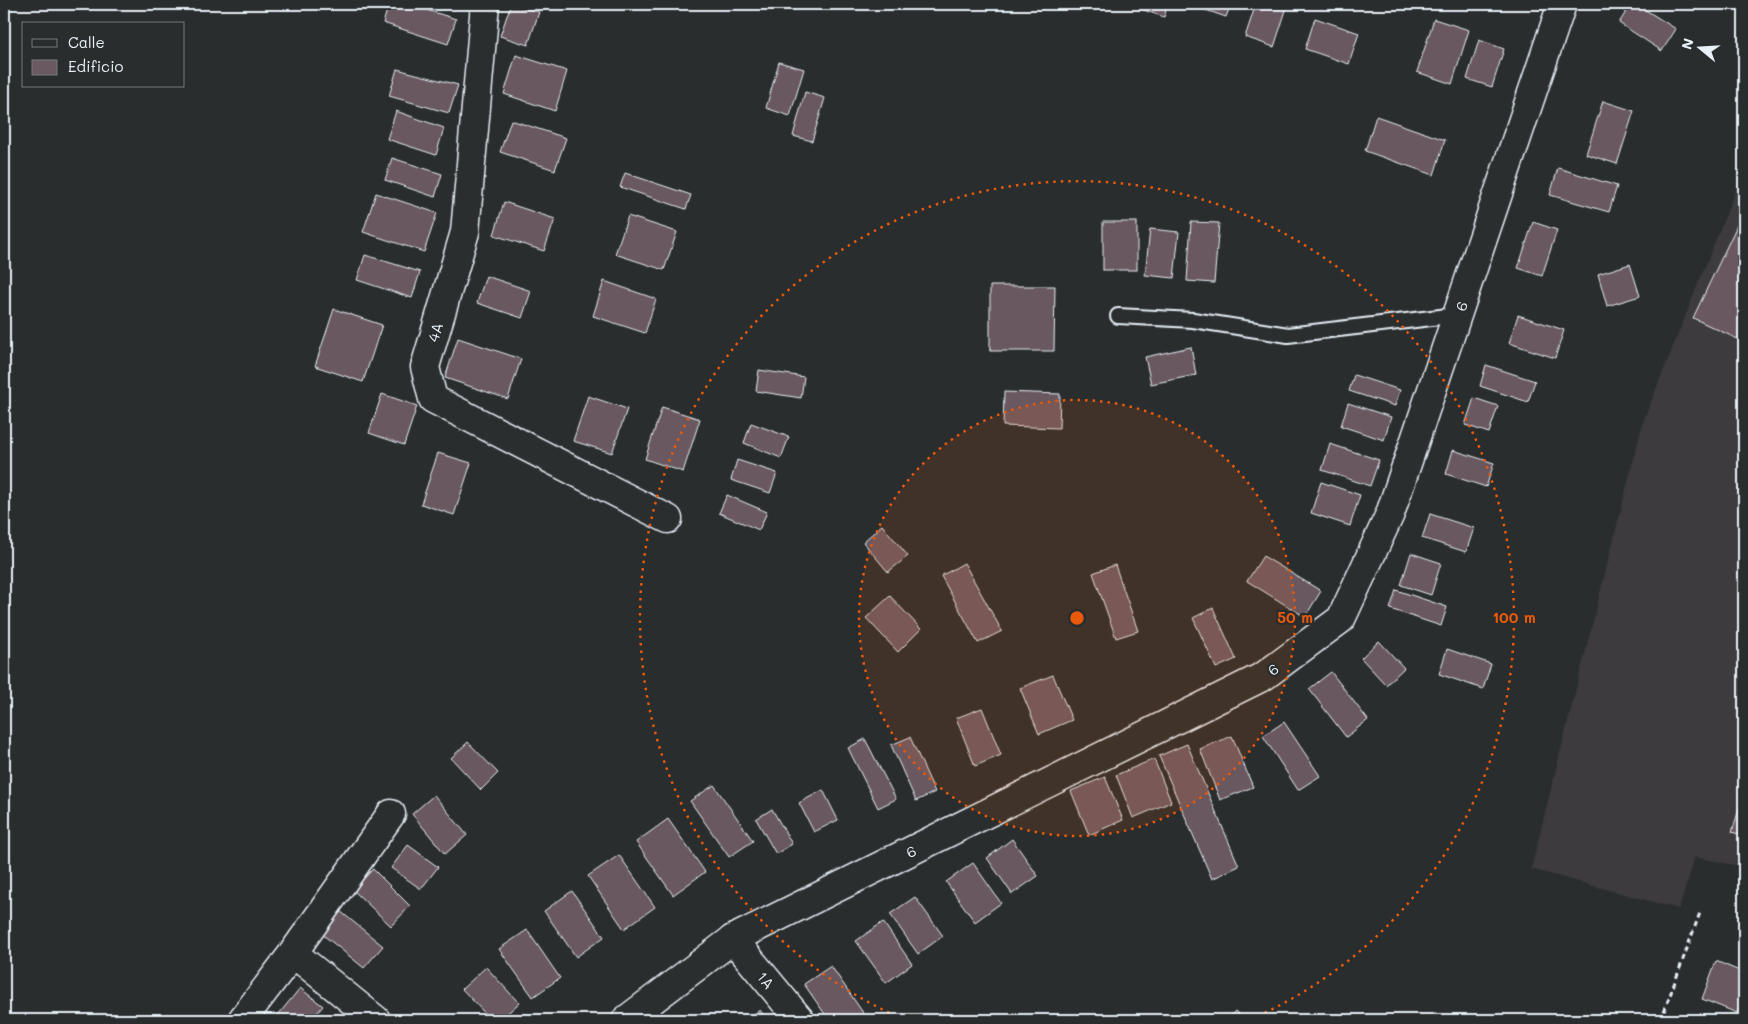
<svg xmlns="http://www.w3.org/2000/svg" width="1748" height="1024" font-family="Mali,sans-serif">
<style>
.built{fill:#3d3a3d}
.building{fill:#6a5961;stroke:#e8f1f8}
.lines{fill:none;stroke-linecap:round;stroke-linejoin:round}
.lane-casing{stroke:#e8f1f8;stroke-width:18}
.street-casing{stroke:#e8f1f8;stroke-width:31}
.path{stroke:#e8f1f8;stroke-width:3;stroke-dasharray:5 4;stroke-linecap:butt}
.lane{stroke:#2a2d2e;stroke-width:14}
.street{stroke:#2a2d2e;stroke-width:28}
.ring{fill:none;stroke:#e8590c;stroke-width:2.5;stroke-dasharray:2.5 5}
.labels{text-anchor:middle;dominant-baseline:central;stroke-width:4.5;stroke-linejoin:round;paint-order:stroke}
.street-label{font-size:15px;fill:#e8f1f8;stroke:#2a2d2e}
.centre{fill:#e8590c;stroke:#2a2d2e;stroke-width:2.5}
.ring-label{font-size:15px;text-anchor:middle;font-weight:bold;fill:#e8590c;stroke:#2a2d2e;stroke-width:4.5;stroke-linejoin:round;paint-order:stroke}
</style>
<rect width="100%" height="100%" fill="#2a2d2e"/>
<filter id="ink" filterUnits="userSpaceOnUse"><feTurbulence type="fractalNoise" baseFrequency=".02" numOctaves="2"/><feDisplacementMap in="SourceGraphic" scale="10" xChannelSelector="R" yChannelSelector="G"/><feConvolveMatrix kernelMatrix="1 2 1 2 8 2 1 2 1" color-interpolation-filters="sRGB"/></filter>
<g filter="url(#ink)">
<!-- built -->
<path class="built" d="M1744,169v698l-49,-10 -16,52 -148,-40 112,-447z"/>
<!-- building -->
<g class="building">
<path d="M389,4h18l49,15 -8,25 -65,-21z"/>
<path d="M511,4l28,8 -11,33 -28,-9z"/>
<path d="M1133,4h35l-4,13 -32,-11z"/>
<path d="M1195,4h36l-5,13 -32,-11z"/>
<path d="M1256,4h32l-14,43 -29,-10z"/>
<path d="M1631,4h5l40,25 -14,22 -43,-28z"/>
<path d="M1315,18l44,15 -10,31 -44,-15z"/>
<path d="M1434,19l35,11 -17,54 -35,-12z"/>
<path d="M1479,40l25,9 -12,38 -25,-8z"/>
<path d="M516,55l51,16 -12,40 -51,-17z"/>
<path d="M779,62l25,7 -14,47 -24,-8z"/>
<path d="M397,69l61,16 -9,28 -60,-17z"/>
<path d="M805,92l20,6 -13,43 -19,-5z"/>
<path d="M1603,101l31,10 -17,53 -31,-10z"/>
<path d="M396,111l48,17 -8,27 -49,-16z"/>
<path d="M1376,116l69,24 -11,35 -69,-24z"/>
<path d="M511,120l55,18 -11,32 -55,-18z"/>
<path d="M392,158l50,16 -7,23 -50,-17z"/>
<path d="M1558,168l59,18 -8,26 -59,-17z"/>
<path d="M625,173l66,22 -5,14 -66,-22z"/>
<path d="M376,193l61,20 -13,39 -61,-20z"/>
<path d="M504,202l51,17 -11,32 -50,-16z"/>
<path d="M628,216l49,16 -13,38 -49,-16z"/>
<path d="M1740,219l4,2v121l-51,-24z"/>
<rect x="1103" y="222" width="34" height="48"/>
<path d="M1191,222l28,1 -5,60 -27,-2z"/>
<path d="M1533,222l24,8 -15,46 -24,-8z"/>
<path d="M1150,229l29,3 -5,46 -29,-3z"/>
<path d="M365,255l55,17 -8,26 -55,-18z"/>
<path d="M1630,264l10,32 -33,10 -9,-32z"/>
<path d="M486,276l45,15 -9,27 -45,-15z"/>
<path d="M604,281l52,18 -11,34 -52,-17z"/>
<path d="M990,286h65l-1,65h-64z"/>
<path d="M334,309l48,16 -19,57 -48,-16z"/>
<path d="M1518,315l46,15 -9,28 -46,-15z"/>
<path d="M458,338l63,21 -13,40 -63,-21z"/>
<path d="M1191,347l5,28 -45,9 -6,-27z"/>
<path d="M1486,365l49,16 -7,21 -48,-16z"/>
<path d="M759,370l45,7 -3,21 -45,-7z"/>
<path d="M1354,375l46,15 -5,16 -46,-15z"/>
<path d="M1004,392l56,2 -1,34 -56,-2z"/>
<path d="M382,394l35,12 -13,39 -35,-12z"/>
<path d="M588,396l39,13 -15,44 -39,-12z"/>
<path d="M1474,398l24,8 -9,27 -24,-8z"/>
<path d="M1348,403l43,14 -7,23 -43,-14z"/>
<path d="M662,407l38,12 -17,53 -38,-13z"/>
<path d="M751,423l38,14 -8,21 -37,-15z"/>
<path d="M1330,444l49,16 -9,26 -48,-16z"/>
<path d="M1453,450l41,13 -8,24 -40,-13z"/>
<path d="M438,453l33,10 -17,52 -33,-11z"/>
<path d="M737,460l40,13 -7,20 -39,-13z"/>
<path d="M1321,482l39,13 -10,31 -39,-13z"/>
<path d="M727,495l40,17 -8,18 -40,-17z"/>
<path d="M1430,514l44,14 -8,24 -44,-14z"/>
<path d="M882,525l26,31 -20,16 -25,-30z"/>
<path d="M1411,553l30,10 -10,32 -30,-10z"/>
<path d="M1263,556l58,35 -16,26 -58,-36z"/>
<path d="M964,563l38,68 -24,12 -37,-67z"/>
<path d="M1115,565l23,66 -22,7 -23,-65z"/>
<path d="M1396,590l51,17 -6,19 -51,-17z"/>
<path d="M890,596l31,33 -23,23 -32,-34z"/>
<path d="M1213,608l23,51 -20,9 -23,-50z"/>
<path d="M1379,641l25,27 -18,17 -25,-27z"/>
<path d="M1447,649l44,15 -8,25 -44,-15z"/>
<path d="M1331,672l37,48 -22,17 -37,-48z"/>
<path d="M1053,675l19,45 -33,14 -19,-46z"/>
<path d="M982,708l19,47 -26,11 -19,-48z"/>
<path d="M1284,722l36,54 -22,14 -35,-54z"/>
<path d="M1232,736l21,51 -33,13 -20,-51z"/>
<path d="M910,737l25,55 -19,9 -25,-56z"/>
<path d="M865,739l31,60 -18,9 -30,-60z"/>
<path d="M468,742l30,31 -17,17 -30,-32z"/>
<path d="M1187,744l52,122 -27,13 -53,-123z"/>
<path d="M1154,759l17,43 -38,16 -17,-43z"/>
<path d="M1105,777l18,43 -34,15 -18,-44z"/>
<path d="M714,785l39,56 -24,16 -39,-56z"/>
<path d="M823,790l15,30 -24,12 -15,-29z"/>
<path d="M1744,793v43l-12,-4z"/>
<path d="M434,795l33,40 -22,19 -33,-40z"/>
<path d="M772,809l20,35 -16,10 -20,-35z"/>
<path d="M668,819l37,53 -32,23 -37,-53z"/>
<path d="M1012,839l26,37 -26,18 -25,-36z"/>
<path d="M408,845l30,22 -17,22 -30,-21z"/>
<path d="M619,855l36,52 -31,22 -36,-53z"/>
<path d="M973,863l28,40 -26,19 -29,-40z"/>
<path d="M373,869l37,37 -19,20 -38,-36z"/>
<path d="M572,891l32,46 -28,20 -32,-46z"/>
<path d="M915,897l28,39 -25,18 -28,-40z"/>
<path d="M340,911l43,35 -19,22 -42,-34z"/>
<path d="M883,922l29,42 -26,19 -30,-42z"/>
<path d="M527,930l33,48 -27,19 -34,-48z"/>
<path d="M1716,961l28,12v22l-7,18 -35,-14z"/>
<path d="M831,966l37,54h-39l-25,-36z"/>
<path d="M486,967l33,36 -19,17h-9l-29,-31z"/>
<path d="M300,988l23,18 -12,14h-37z"/>
<path d="M760,1010l7,10h-22z"/>
<path d="M1235,1011l10,9h-19z"/>
</g>
<g class="lines">
<!-- lane casing -->
<g class="lane-casing">
<path id="lane" d="M1118,316l75,4 95,15 169,-20"/>
</g>
<!-- street casing -->
<g class="street-casing">
<g id="street">
<path d="M485,4l-20,228 -40,135 8,32 235,120"/>
<path d="M733,939l67,81"/>
<path d="M293,953l83,67"/>
<path d="M242,1020l51,-67 98,-139"/>
<path d="M626,1020l107,-81 531,-263 77,-57 49,-105 172,-510"/>
</g>
</g>
<!-- path -->
<path class="path" d="M1661,1020l40,-110"/>
<!-- lane -->
<use href="#lane" class="lane"/>
<!-- street -->
<use href="#street" class="street"/>
</g>
</g>
<!-- distance rings -->
<circle cx="1077" cy="618" r="218" fill="#e8590c" fill-opacity=".12"/>
<g class="ring">
<circle cx="1077" cy="618" r="218"/>
<path d="M903 1019A437 437 0 1 1 1251 1019"/>
</g>
<g class="labels">
<!-- street labels -->
<g class="street-label">
<text transform="translate(1461 306) rotate(-71)">6</text>
<text transform="translate(435 332) rotate(-74)">4A</text>
<text transform="translate(1273 669) rotate(-36)">6</text>
<text transform="translate(911 851) rotate(-26)">6</text>
<text transform="translate(766 980) rotate(50)">1A</text>
</g>
</g>
<circle cx="1077" cy="618" r="8" class="centre"/>
<g class="ring-label">
<text x="1295" y="623">50 m</text>
<text x="1514" y="623">100 m</text>
</g>
<!-- margin -->
<rect width="1748" height="1024" fill="none" stroke="#2a2d2e" stroke-width="20"/>
<rect x="10" y="10" width="1728" height="1004" fill="none" stroke="#e8f1f8" stroke-width="2" filter="url(#ink)"/>
<!-- legend -->
<rect x="22" y="22" width="162" height="65" fill="#2a2d2e" stroke="#767b7f"/>
<rect x="32" y="39" width="25" height="8" fill="#2a2d2e" stroke="#767b7f"/>
<text x="68" y="48" font-size="15" fill="#e8f1f8">Calle</text>
<rect x="32" y="60" width="25" height="15" fill="#6a5961" stroke="#767b7f"/>
<text x="68" y="72" font-size="15" fill="#e8f1f8">Edificio</text>
<!-- north arrow -->
<g transform="translate(1700 48) rotate(288)" stroke="#2a2d2e" stroke-width="4" paint-order="stroke">
<path d="M0-4L9 19L0 12L-9 19Z" fill="#e8f1f8"/>
<text y="-8" font-size="14" font-weight="bold" text-anchor="middle" fill="#e8f1f8">N</text>
</g>
</svg>
